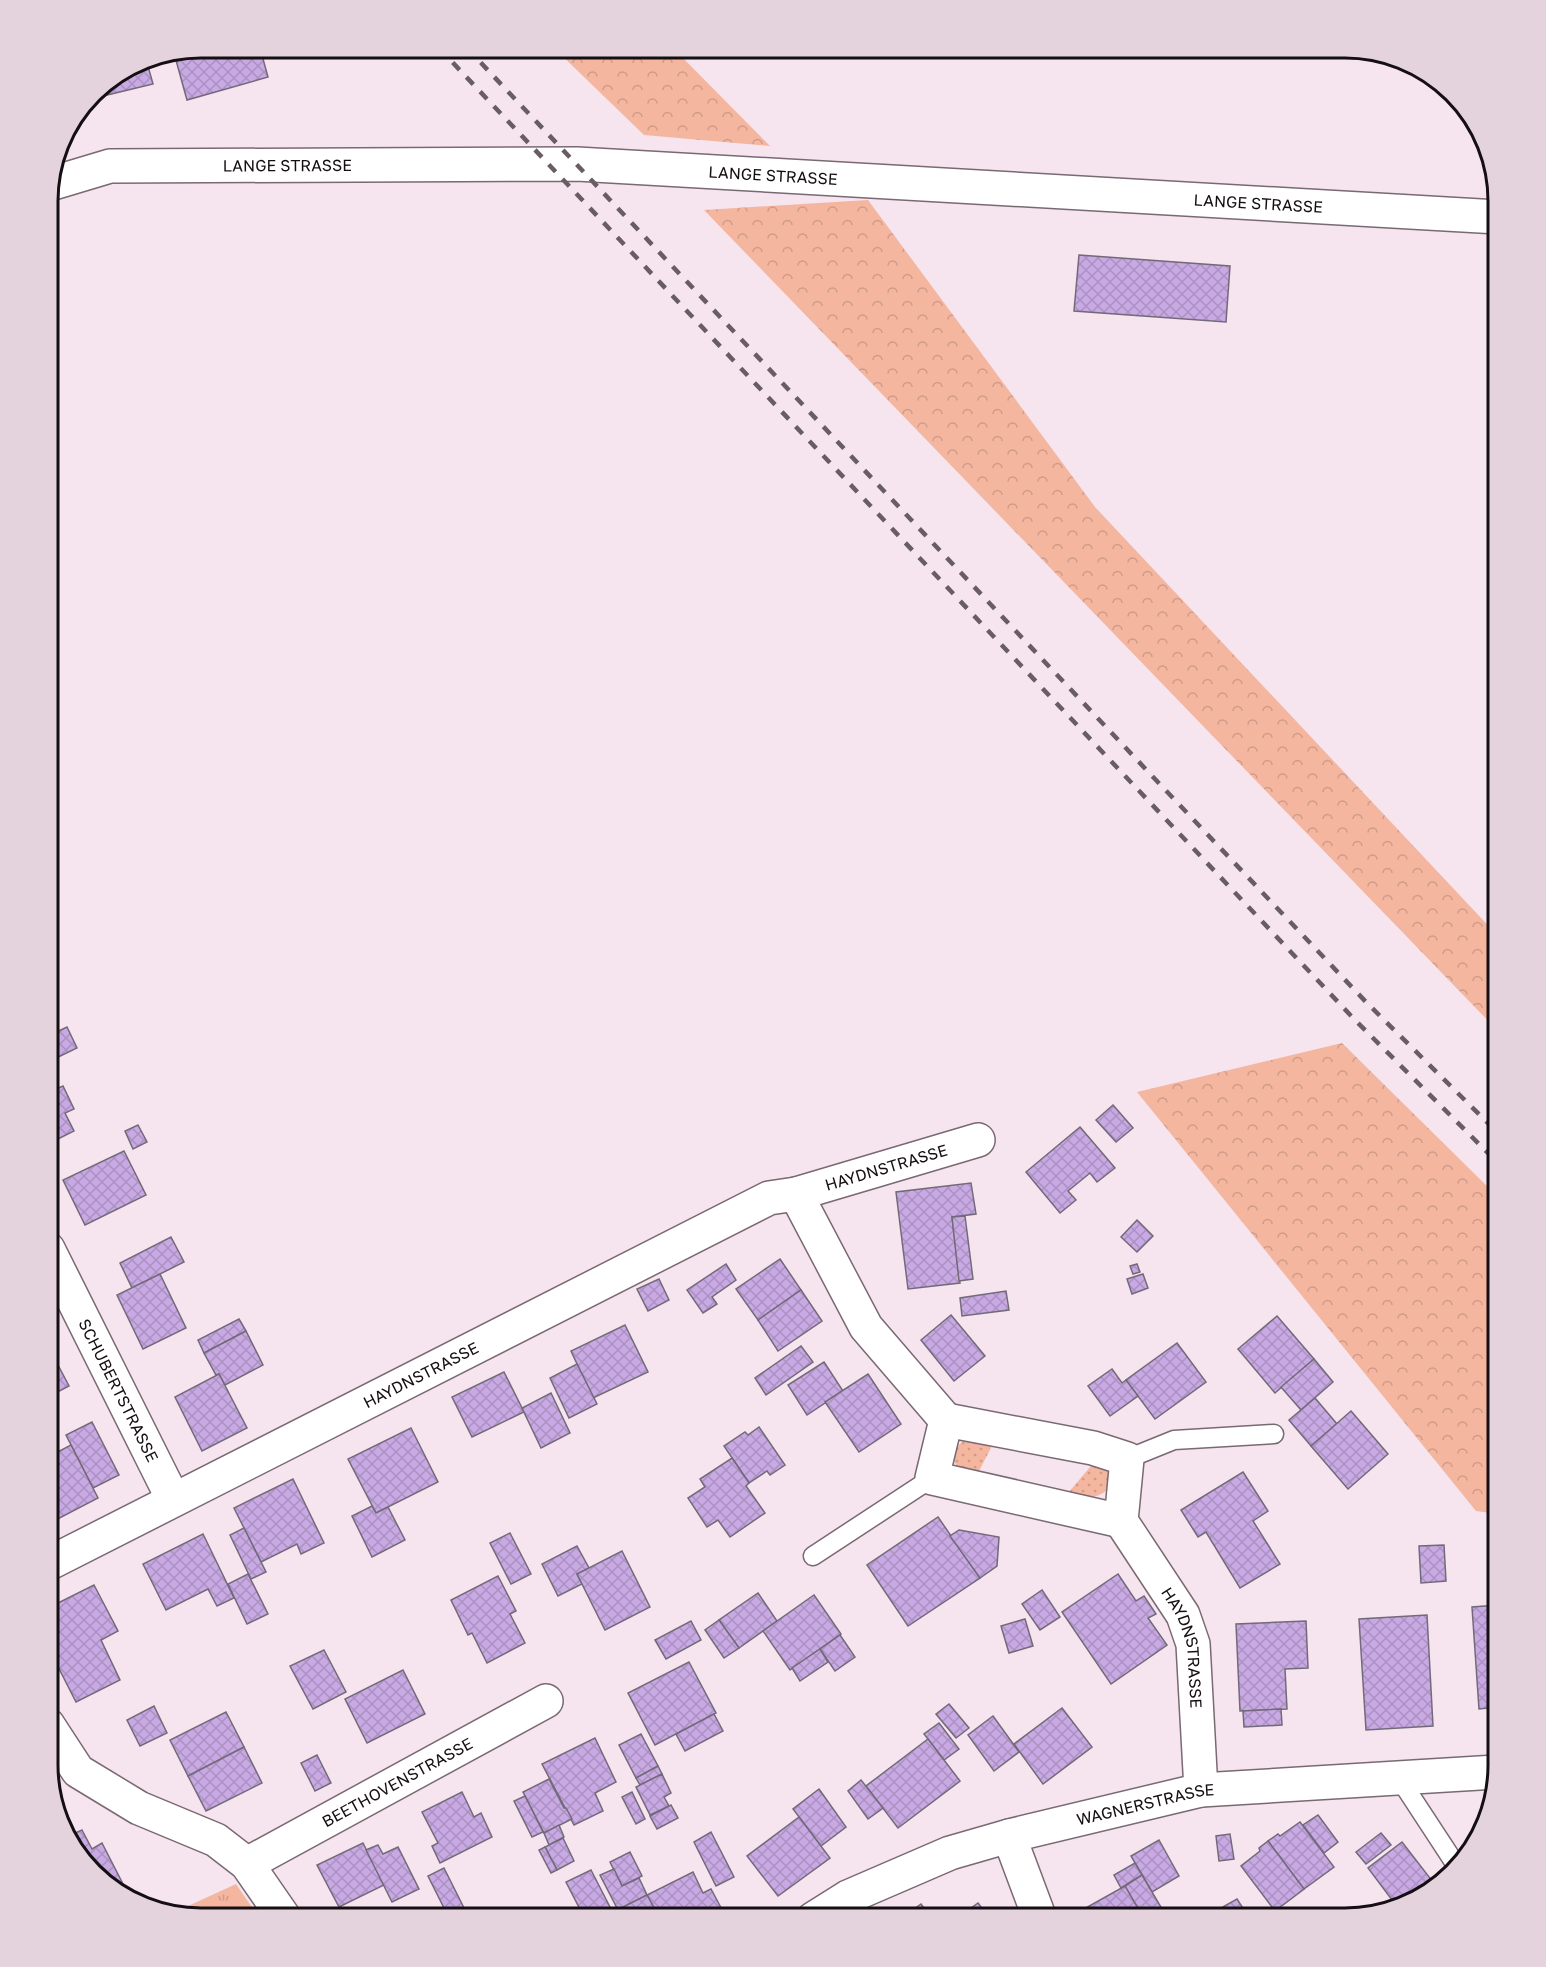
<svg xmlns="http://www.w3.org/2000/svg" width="1546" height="1967" font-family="'Golos Text',sans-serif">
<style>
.grass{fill:url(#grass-dots)}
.forest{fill:url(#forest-crowns)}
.park{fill:url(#park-tufts)}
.building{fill:url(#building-cross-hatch);stroke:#726a79;stroke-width:1.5}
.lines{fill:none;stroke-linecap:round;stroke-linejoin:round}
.service-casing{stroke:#796973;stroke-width:21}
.minor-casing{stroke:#796973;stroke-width:36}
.service{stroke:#fff;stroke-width:18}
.minor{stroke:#fff;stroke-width:33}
.rail{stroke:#685d64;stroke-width:4.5;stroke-dasharray:10 10;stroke-linecap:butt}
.labels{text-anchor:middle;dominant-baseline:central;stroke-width:4.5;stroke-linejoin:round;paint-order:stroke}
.street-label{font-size:16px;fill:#150f13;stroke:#f6e4ef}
.rim{fill:none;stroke:#150f13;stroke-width:3}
</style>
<defs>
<pattern id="grass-dots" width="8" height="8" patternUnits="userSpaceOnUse" patternTransform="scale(1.5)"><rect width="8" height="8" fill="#f4b69f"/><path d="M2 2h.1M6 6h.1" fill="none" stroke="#d09b88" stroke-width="1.8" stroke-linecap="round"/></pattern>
<pattern id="forest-crowns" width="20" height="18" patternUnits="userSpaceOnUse" patternTransform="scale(1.5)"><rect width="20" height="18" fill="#f4b69f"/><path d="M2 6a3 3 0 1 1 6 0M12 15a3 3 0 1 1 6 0" fill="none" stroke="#d09b88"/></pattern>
<pattern id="park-tufts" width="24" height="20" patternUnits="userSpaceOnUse" patternTransform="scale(1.5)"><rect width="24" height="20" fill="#f4b69f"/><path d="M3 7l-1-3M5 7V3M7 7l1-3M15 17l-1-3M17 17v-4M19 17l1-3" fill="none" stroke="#d09b88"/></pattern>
<pattern id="building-cross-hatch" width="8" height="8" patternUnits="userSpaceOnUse" patternTransform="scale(1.5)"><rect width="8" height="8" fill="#c8a9e3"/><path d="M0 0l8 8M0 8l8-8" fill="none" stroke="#ab90c2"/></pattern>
</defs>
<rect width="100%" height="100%" fill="#f6e4ef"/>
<!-- grass -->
<g class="grass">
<path d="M968,1438l27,2 -18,35c-26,-4 -33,-23 -9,-37z"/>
<path d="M1097,1459l13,10 2,15c-14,18 -24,13 -44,9z"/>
</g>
<!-- forest -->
<g class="forest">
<path d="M554,48h119l97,98 -126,-11z"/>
<path d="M868,200l227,307 403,429v95l-794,-821z"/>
<path d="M1342,1043l156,154v317l-22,-3 -339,-419z"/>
</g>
<!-- park -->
<path class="park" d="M236,1884l24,35h-59l-26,-7z"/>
<!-- building -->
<g class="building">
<path d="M201,48h59l8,29 -81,23 -13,-47z"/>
<path d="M146,59l7,25 -46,11 -3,-11z"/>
<path d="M1079,255l151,11 -4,56 -152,-11z"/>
<path d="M67,1027l10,21 -29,14v-26z"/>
<path d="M48,1078l6,12 9,-4 11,23 -9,4 9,18 -26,13z"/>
<path d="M1113,1105l20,23 -17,14 -20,-22z"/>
<path d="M138,1125l9,17 -14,7 -8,-18z"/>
<path d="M1080,1127l35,41 -18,14 -7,-9 -22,18 8,9 -16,13 -34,-41z"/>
<path d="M124,1151l22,44 -61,30 -22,-45z"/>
<path d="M971,1183l5,31 -24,3 8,66 -52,6 -12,-97z"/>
<path d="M965,1216l8,63 -14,2 -7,-64z"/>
<path d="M1137,1220l16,16 -16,16 -16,-15z"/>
<path d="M171,1237l13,25 -52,26 -12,-25z"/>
<path d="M780,1259l21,31 -43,30 -22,-31z"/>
<path d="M726,1264l10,16 -24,17 5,7 -14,9 -16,-23z"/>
<path d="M1137,1264l3,8 -7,2 -3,-8z"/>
<path d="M160,1274l26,54 -43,21 -26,-54z"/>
<path d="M1143,1274l5,14 -16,6 -5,-15z"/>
<path d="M659,1279l10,21 -21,11 -11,-22z"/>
<path d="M801,1290l21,31 -44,30 -20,-31z"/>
<path d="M1006,1291l3,19 -47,6 -2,-18z"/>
<path d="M951,1315l34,41 -31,25 -33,-41z"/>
<path d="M1277,1316l37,43 -39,34 -37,-44z"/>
<path d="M239,1319l7,12 -42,22 -6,-13z"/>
<path d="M625,1325l23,47 -55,26 -22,-47z"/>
<path d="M246,1331l17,34 -38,20 -6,-11 -3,1 -12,-22z"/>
<path d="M1177,1343l29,39 -51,37 -29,-39z"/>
<path d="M48,1346l21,40 -21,11z"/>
<path d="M801,1346l12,16 -47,33 -11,-17z"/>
<path d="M1314,1359l19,23 -32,28 -20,-23z"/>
<path d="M824,1362l19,29 -36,24 -19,-30z"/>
<path d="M577,1364l20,40 -28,14 -19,-40z"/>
<path d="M1112,1369l10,14 4,-3 12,16 -28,20 -22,-30z"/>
<path d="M504,1372l20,40 -52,25 -20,-40z"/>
<path d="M219,1374l28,54 -45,23 -27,-54z"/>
<path d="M868,1374l33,50 -42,28 -34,-50z"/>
<path d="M551,1393l19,40 -29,15 -19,-40z"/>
<path d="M1315,1398l22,26 -26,22 -22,-26z"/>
<path d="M1351,1411l37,43 -40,35 -37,-43z"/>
<path d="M92,1422l27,53 -26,13 -27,-53z"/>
<path d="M759,1427l26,38 -15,10 -3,-4 -18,12 -25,-37 21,-14 3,3z"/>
<path d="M411,1428l27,54 -62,31 -28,-54z"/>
<path d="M71,1445l27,53 -50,26v-67z"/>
<path d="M732,1458l17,25 -3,3 19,27 -35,24 -12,-17 -11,7 -19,-29 17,-11 -5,-8z"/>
<path d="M1243,1472l25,39 -15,10 27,43 -40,24 -34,-56 -8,5 -17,-27z"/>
<path d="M293,1479l31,64 -23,11 -4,-10 -36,18 -27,-54z"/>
<path d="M372,1506l4,7 12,-6 17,33 -33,17 -20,-41z"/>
<path d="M938,1517l42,61 -72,48 -41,-61z"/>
<path d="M244,1528l22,44 -15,7 -21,-44z"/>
<path d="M959,1530l40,7 -2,29 -17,12 -30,-42z"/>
<path d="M510,1533l21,41 -20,10 -21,-41z"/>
<path d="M203,1534l31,64 -17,8 -9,-17 -42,21 -23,-46z"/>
<path d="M1498,1538v57h-6l-4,-56z"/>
<path d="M1444,1545l2,36 -25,2 -2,-37z"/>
<path d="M577,1546l12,22 -12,6 5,10 -24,12 -16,-32z"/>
<path d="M622,1551l28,56 -45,23 -28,-56z"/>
<path d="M248,1574l20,40 -21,10 -19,-40z"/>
<path d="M1118,1574l18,27 8,-5 12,18 -8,4 19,27 -56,39 -49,-72z"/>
<path d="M498,1576l18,35 -6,3 15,29 -38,20 -15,-30 -4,2 -17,-35z"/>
<path d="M94,1585l24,46 -17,9 19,40 -44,22 -28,-55v-39z"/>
<path d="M1042,1590l18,27 -20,13 -18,-26z"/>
<path d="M758,1593l19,28 -38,27 -20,-28z"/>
<path d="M814,1595l27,39 -51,36 -27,-39z"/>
<path d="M1498,1605v102l-19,2 -7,-102z"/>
<path d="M1427,1615l6,111 -67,4 -7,-111z"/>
<path d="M1025,1619l8,27 -24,7 -8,-27z"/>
<path d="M719,1620l20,28 -15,10 -19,-28z"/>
<path d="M691,1621l10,19 -35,19 -11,-19z"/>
<path d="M1306,1621l2,47 -23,1 2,40 -47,2 -4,-87z"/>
<path d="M840,1635l15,22 -20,14 -15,-22z"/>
<path d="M820,1649l8,13 -28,19 -8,-13z"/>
<path d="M324,1650l22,42 -33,17 -23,-43z"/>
<path d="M689,1662l27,51 -61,32 -27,-52z"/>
<path d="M403,1670l22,44 -58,29 -22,-44z"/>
<path d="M949,1704l20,24 -13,10 -20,-24z"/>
<path d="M154,1706l13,27 -27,13 -13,-26z"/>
<path d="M1062,1708l30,39 -49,37 -29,-40z"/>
<path d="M1281,1709l1,16 -38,2 -1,-16z"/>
<path d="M226,1712l18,35 -56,29 -18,-36z"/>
<path d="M714,1714l9,17 -38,20 -9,-17z"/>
<path d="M993,1716l26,36 -25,19 -26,-36z"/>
<path d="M939,1723l20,26 -15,11 -20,-26z"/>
<path d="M641,1734l17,32 -22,12 -17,-33z"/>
<path d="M595,1738l21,44 -21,11 8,18 -29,14 -32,-61z"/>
<path d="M928,1739l32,42 -62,47 -32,-42z"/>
<path d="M244,1747l18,36 -56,28 -18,-35z"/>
<path d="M317,1755l14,28 -16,8 -14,-28z"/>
<path d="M658,1766l4,8 -22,11 -4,-7z"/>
<path d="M662,1774l9,19 -7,4 5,9 -19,9 -14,-28z"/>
<path d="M549,1779l15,29h2l6,11 -28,14 -21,-41z"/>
<path d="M861,1780l22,28 -15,11 -20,-28z"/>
<path d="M819,1789l27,38 -25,19 -28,-37z"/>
<path d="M462,1792l12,25 7,-4 11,24 -52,26 -8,-17 6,-3 -16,-31z"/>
<path d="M632,1792l13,27 -9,5 -14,-27z"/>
<path d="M525,1796l18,36 -11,5 -18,-36z"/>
<path d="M671,1805l7,13 -21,11 -7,-13z"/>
<path d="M1318,1815l20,27 -14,11 -21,-28z"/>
<path d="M799,1817l31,41 -52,38 -31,-40z"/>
<path d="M1300,1822l34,45 -30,22 -36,-48 10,-7 2,2z"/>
<path d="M559,1825l5,12 -15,8 -5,-12z"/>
<path d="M82,1830l10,19 10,-6 24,47 -7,3 -45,-42 -5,-15z"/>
<path d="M711,1832l23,45 -18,9 -22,-44z"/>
<path d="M1381,1833l10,12 -25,19 -10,-12z"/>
<path d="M1230,1834l4,25 -15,2 -3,-25z"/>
<path d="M563,1838l11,23 -17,9 -12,-23z"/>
<path d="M1159,1840l20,36 -27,16 -21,-36z"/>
<path d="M1268,1841l36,48 -29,22 -34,-45 19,-15 -1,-3z"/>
<path d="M1402,1842l31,40 -22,17 -16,5 -27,-36z"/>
<path d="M363,1843l21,42 -45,22 -22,-42z"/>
<path d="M378,1845l5,9 15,-7 21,42 -27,13 -26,-52z"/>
<path d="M545,1847l12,23 -6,3 -12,-23z"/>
<path d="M630,1852l12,24 -20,10 -12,-24z"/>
<path d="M1135,1863l7,12 -21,13 -7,-13z"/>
<path d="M444,1868l21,42 -16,8 -21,-42z"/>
<path d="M614,1869l8,17 17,-8 8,17 -29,15 -18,-35z"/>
<path d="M591,1870l22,43 -11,6h-17l-19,-37z"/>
<path d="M693,1872l10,21 8,-4 16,30h-70l2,-2 -12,-22z"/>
<path d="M1142,1875l23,39 -8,5h-13l-19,-33z"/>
<path d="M1125,1886l19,33h-56l-6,-9z"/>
<path d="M647,1895l12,22 -2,2h-30l-6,-11z"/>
<path d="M1237,1899l9,14 -10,6h-30l-1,-2z"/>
<path d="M978,1903l12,16h-34z"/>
<path d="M921,1904l11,15h-32z"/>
</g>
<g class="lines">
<!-- service casing -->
<g class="service-casing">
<g id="service">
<path d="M1127,1459l47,-19 100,-6"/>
<path d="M813,1556l119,-78"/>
<path d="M1399,1778l57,87"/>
</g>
</g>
<!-- minor casing -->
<g class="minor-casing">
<g id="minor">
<path id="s1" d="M50,184l60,-18 467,-2 921,53"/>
<path id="s2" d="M796,1194l182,-54"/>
<path id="s3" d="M48,1249l125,250"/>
<path id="s4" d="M946,1420l147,28 34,11 -6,62 62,94 10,29 8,146"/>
<path id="s5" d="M48,1564l721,-366 27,-4 70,133 80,93 -14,58 189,43"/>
<path d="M48,1725l30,46 61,37 77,32 31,24 38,55"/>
<path d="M1009,1836l31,83"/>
<path id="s6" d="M247,1864l299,-163"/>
<path id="s7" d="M813,1919l35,-22 102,-44 59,-17 192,-46 295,-18"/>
</g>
</g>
<!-- service -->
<use href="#service" class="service"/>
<!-- minor -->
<use href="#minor" class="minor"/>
<!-- rail -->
<g class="rail">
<path d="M439,48l916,972 143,143"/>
<path d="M467,48l688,731 211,223 132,131"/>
</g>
</g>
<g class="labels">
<!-- street labels -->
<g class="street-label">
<text stroke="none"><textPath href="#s1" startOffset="240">LANGE STRASSE</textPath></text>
<text stroke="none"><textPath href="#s1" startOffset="726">LANGE STRASSE</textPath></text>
<text stroke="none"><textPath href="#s1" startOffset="1212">LANGE STRASSE</textPath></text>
<text stroke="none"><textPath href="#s2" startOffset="94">HAYDNSTRASSE</textPath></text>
<text stroke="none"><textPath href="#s5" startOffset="418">HAYDNSTRASSE</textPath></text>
<text stroke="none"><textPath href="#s3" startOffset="158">SCHUBERTSTRASSE</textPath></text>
<text stroke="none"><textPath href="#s4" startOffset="392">HAYDNSTRASSE</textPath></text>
<text stroke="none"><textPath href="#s6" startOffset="171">BEETHOVENSTRASSE</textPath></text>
<text stroke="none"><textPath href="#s7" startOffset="354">WAGNERSTRASSE</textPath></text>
</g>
</g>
<!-- crop -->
<path d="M0 0H1546V1967H0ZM201 58H1345A143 143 0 0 1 1488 201V1765A143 143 0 0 1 1345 1908H201A143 143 0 0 1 58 1765V201A143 143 0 0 1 201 58Z" fill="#e4d3dd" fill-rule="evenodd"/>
<path class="rim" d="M201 58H1345A143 143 0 0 1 1488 201V1765A143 143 0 0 1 1345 1908H201A143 143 0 0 1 58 1765V201A143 143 0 0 1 201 58Z"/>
</svg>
